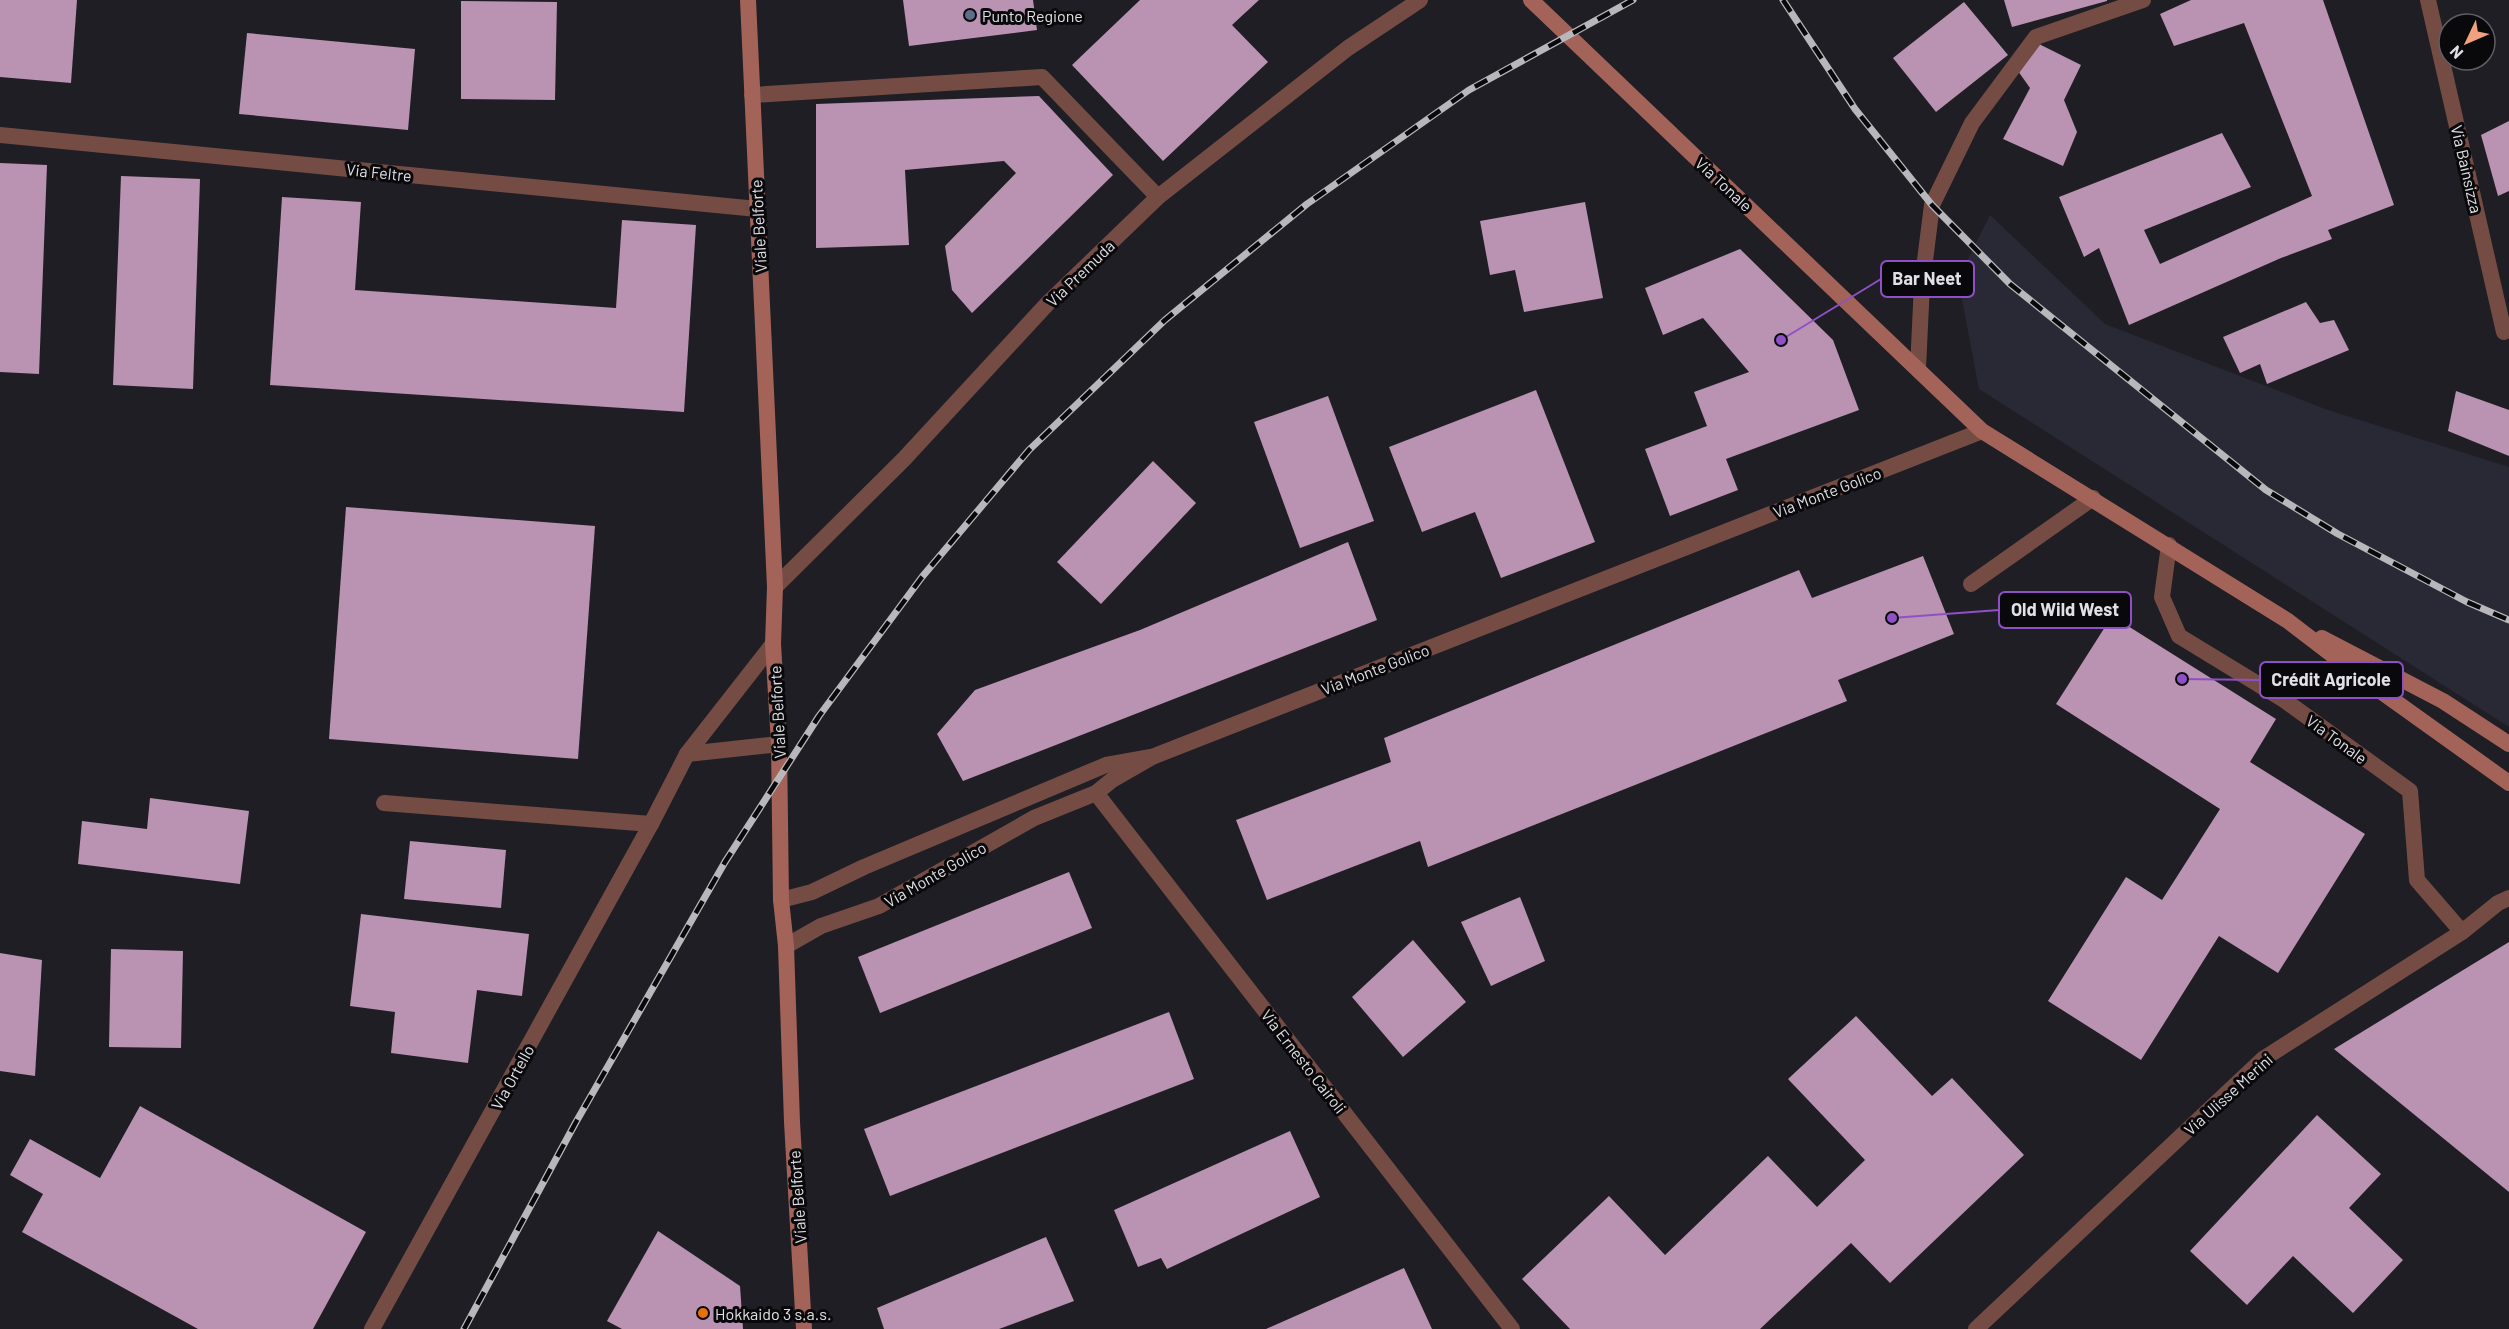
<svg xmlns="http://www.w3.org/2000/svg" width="2509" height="1329" font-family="Barlow,sans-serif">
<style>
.built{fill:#292935}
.building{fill:#ba92b2}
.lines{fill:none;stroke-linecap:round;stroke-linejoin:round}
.service{stroke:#744c44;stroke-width:16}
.minor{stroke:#744c44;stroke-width:16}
.secondary{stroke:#a36358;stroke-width:16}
.rail-casing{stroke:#b8b7bc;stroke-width:7}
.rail{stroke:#09090c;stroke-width:4.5;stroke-dasharray:14;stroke-linecap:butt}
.service-dot{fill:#5c6f8a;stroke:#09090c;stroke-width:2}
.food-dot{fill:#e8710a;stroke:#09090c;stroke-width:2}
.labels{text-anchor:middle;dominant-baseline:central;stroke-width:6;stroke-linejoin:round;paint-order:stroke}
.poi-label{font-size:16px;fill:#e1e1e5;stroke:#09090c;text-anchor:start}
.street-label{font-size:16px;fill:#e1e1e5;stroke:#09090c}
.leader{fill:none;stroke:#8f50c7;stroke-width:2}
.callout-dot{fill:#8f50c7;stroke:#09090c;stroke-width:2}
.callout{fill:#09090c;stroke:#8f50c7;stroke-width:2}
.callout-label{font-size:18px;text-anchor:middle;font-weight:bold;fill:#e1e1e5}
</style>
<rect width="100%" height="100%" fill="#1f1e25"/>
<!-- built -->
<path class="built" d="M1990,215l115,109 223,86 181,57v260l-530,-338 -21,-110z"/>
<!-- building -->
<g class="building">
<path d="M0,0h77l-6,83 -71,-6z"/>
<path d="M903,0h130l4,30 -128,16z"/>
<path d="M1140,0h119l-27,25 36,37 -105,99 -91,-96z"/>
<path d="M2004,0h103v1l-95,26z"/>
<path d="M2191,0h132l71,205 -66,25 4,9 -51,19 -152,67 -30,-77 -15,9 -25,-60 163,-64 29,54 -107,43 16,34 152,-68 -68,-173 -70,23 -14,-32z"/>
<path d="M461,1l96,1 -2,98 -94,-1z"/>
<path d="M1964,2l44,53 -72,57 -43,-54z"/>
<path d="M247,33l168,16 -7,81 -169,-16z"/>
<path d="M2037,43l44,22 -17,35 13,32 -14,34 -60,-27 27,-51 -12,-17z"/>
<path d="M1039,96l74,79 -141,138 -20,-23 -7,-44 71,-73 -12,-12 -99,9 4,75 -93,3v-144z"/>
<path d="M2509,121v70l-11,5 -17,-61z"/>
<path d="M0,163l47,2 -8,209 -39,-2z"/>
<path d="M121,176l79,3 -7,210 -80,-4z"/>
<path d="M282,197l79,5 -6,88 261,18 6,-88 74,5 -12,187 -414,-27z"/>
<path d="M1585,202l18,96 -79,14 -9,-42 -25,5 -10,-54z"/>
<path d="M1740,249l93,91 26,70 -133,49 12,31 -68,26 -25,-67 62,-23 -13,-34 55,-20 -46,-54 -40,17 -18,-47z"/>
<path d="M2306,302l14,21 14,-3 15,30 -82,34 -7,-20 -20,9 -17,-36z"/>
<path d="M1536,390l59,152 -94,36 -26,-66 -53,20 -33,-85z"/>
<path d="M2456,391l53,19v46l-61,-25z"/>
<path d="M1328,396l46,125 -74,27 -46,-126z"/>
<path d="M1153,461l43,42 -95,101 -44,-42z"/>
<path d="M346,507l249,19 -17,233 -249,-20z"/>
<path d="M1348,542l29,78 -414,161 -26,-47 38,-44 165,-60z"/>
<path d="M1923,556l31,78 -116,46 9,21 -419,166 -8,-26 -153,59 -31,-80 155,-58 -7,-24 415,-168 13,28z"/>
<path d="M2112,616l164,103 -26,43 115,72 -87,139 -59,-37 -78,124 -93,-59 78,-124 36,23 58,-91 -164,-105z"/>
<path d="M150,798l99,13 -9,73 -162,-20 4,-43 65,8z"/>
<path d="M410,841l96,9 -5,58 -97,-9z"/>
<path d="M1069,872l23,56 -212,85 -22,-56z"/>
<path d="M1520,897l25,64 -54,25 -30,-64z"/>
<path d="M361,914l168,20 -7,62 -45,-6 -9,73 -77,-10 4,-41 -45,-6z"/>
<path d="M1413,940l53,62 -63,55 -51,-60z"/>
<path d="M2509,942v250l-175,-143z"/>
<path d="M111,949l72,2 -2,97 -72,-1z"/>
<path d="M0,953l42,7 -7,116 -35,-5z"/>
<path d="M1169,1012l25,67 -304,117 -26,-67z"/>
<path d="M1856,1016l76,80 20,-18 72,77 -134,128 -39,-40 -91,86h-190l-48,-50 87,-83 56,59 103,-99 49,51 48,-47 -77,-81z"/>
<path d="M140,1106l226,126 -53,97h-115l-176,-97 21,-38 -33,-19 20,-36 70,39z"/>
<path d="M2317,1115l64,59 -32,34 54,52 -50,53 -60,-57 -46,49 -57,-54z"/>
<path d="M1290,1131l30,66 -153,72 -6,-11 -23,9 -24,-57z"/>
<path d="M658,1231l82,55 3,43h-121l-15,-8z"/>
<path d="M1046,1237l28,64 -75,28h-115l-7,-21z"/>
<path d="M1404,1268l28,61h-166z"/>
</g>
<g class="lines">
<!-- service -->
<g class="service">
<path d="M752,95l290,-18 116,120"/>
<path d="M1971,584l122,-86"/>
<path d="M781,900l31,-8 52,-25 242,-102 45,-8"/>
</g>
<!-- minor -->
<g class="minor">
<path d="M2428,0l76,332 5,-3"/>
<path d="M0,135l757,74"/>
<path d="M1918,368l4,-84 10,-79 40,-82 64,-86 107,-37"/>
<path d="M2169,545l-7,52 17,39 105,64 126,91 7,89 45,52"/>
<path d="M775,587l129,-128 144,-156 110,-106 190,-149 72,-48"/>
<path d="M687,754l92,-10"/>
<path d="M1096,793l416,536"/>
<path d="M384,803l267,21"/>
<path d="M786,946l35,-20 58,-20 155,-88 62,-25 16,-13 40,-23 830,-326"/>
<path d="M372,1329l279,-505 36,-70 86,-110"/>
<path d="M1976,1329l287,-270 199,-127 36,-29 11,-5"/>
</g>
<!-- secondary -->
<g class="secondary">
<path d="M748,0l27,587 -2,57 6,100 2,156 5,46 6,176 12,207"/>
<path d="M1531,0l451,431 306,190 77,59 144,103"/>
<path d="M2322,638l121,63 66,43"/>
</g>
<!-- rail casing -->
<g class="rail-casing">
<g id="rail">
<path d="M1783,0l72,109 77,96 78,79 256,206 72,44 129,68 42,18"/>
<path d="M464,1329l112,-207 149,-260 94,-146 103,-139 107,-127 136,-130 142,-116 162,-114 164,-90"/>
</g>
</g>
<!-- rail -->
<use href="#rail" class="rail"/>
</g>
<!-- markers -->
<circle class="service-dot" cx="970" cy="15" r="6"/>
<circle class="food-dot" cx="703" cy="1313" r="6"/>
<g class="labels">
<!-- poi labels -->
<g class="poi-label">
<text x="982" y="15">Punto Regione</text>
<text x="715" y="1313">Hokkaido 3 s.a.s.</text>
</g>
<!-- street labels -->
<g class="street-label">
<text transform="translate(2467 169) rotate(77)">Via Bainsizza</text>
<text transform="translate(379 172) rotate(6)">Via Feltre</text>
<text transform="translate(1724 184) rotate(43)">Via Tonale</text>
<text transform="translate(758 226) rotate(-93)">Viale Belforte</text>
<text transform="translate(1080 273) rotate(-44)">Via Premuda</text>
<text transform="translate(1827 492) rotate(-21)">Via Monte Golico</text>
<text transform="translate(1375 669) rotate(-21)">Via Monte Golico</text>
<text transform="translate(777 712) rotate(-93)">Viale Belforte</text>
<text transform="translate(2337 739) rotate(36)">Via Tonale</text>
<text transform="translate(935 874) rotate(-30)">Via Monte Golico</text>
<text transform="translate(1304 1061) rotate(52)">Via Ernesto Cairoli</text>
<text transform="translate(512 1077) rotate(-61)">Via Ortello</text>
<text transform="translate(2228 1094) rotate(-42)">Via Ulisse Merini</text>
<text transform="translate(797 1197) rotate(-94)">Viale Belforte</text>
</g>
</g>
<!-- callouts -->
<path class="leader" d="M1781 340L1881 279M1892 618L1999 610M2182 679L2260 680"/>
<g class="callout-dot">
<circle cx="1781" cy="340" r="6"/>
<circle cx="1892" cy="618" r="6"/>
<circle cx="2182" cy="679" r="6"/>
</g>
<g class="callout">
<rect x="1881" y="261" width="93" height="36" rx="6"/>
<rect x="1999" y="592" width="132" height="36" rx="6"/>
<rect x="2260" y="662" width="143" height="36" rx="6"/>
</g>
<g class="callout-label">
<text x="1927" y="285">Bar Neet</text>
<text x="2065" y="616">Old Wild West</text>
<text x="2331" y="686">Crédit Agricole</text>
</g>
<!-- north arrow -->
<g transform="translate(2467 42) rotate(226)"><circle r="28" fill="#09090c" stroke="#5f5f63" stroke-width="1.5"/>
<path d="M0-4.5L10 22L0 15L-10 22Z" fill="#f1a17d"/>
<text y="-9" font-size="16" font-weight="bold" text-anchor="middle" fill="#e1e1e5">N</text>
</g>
</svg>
